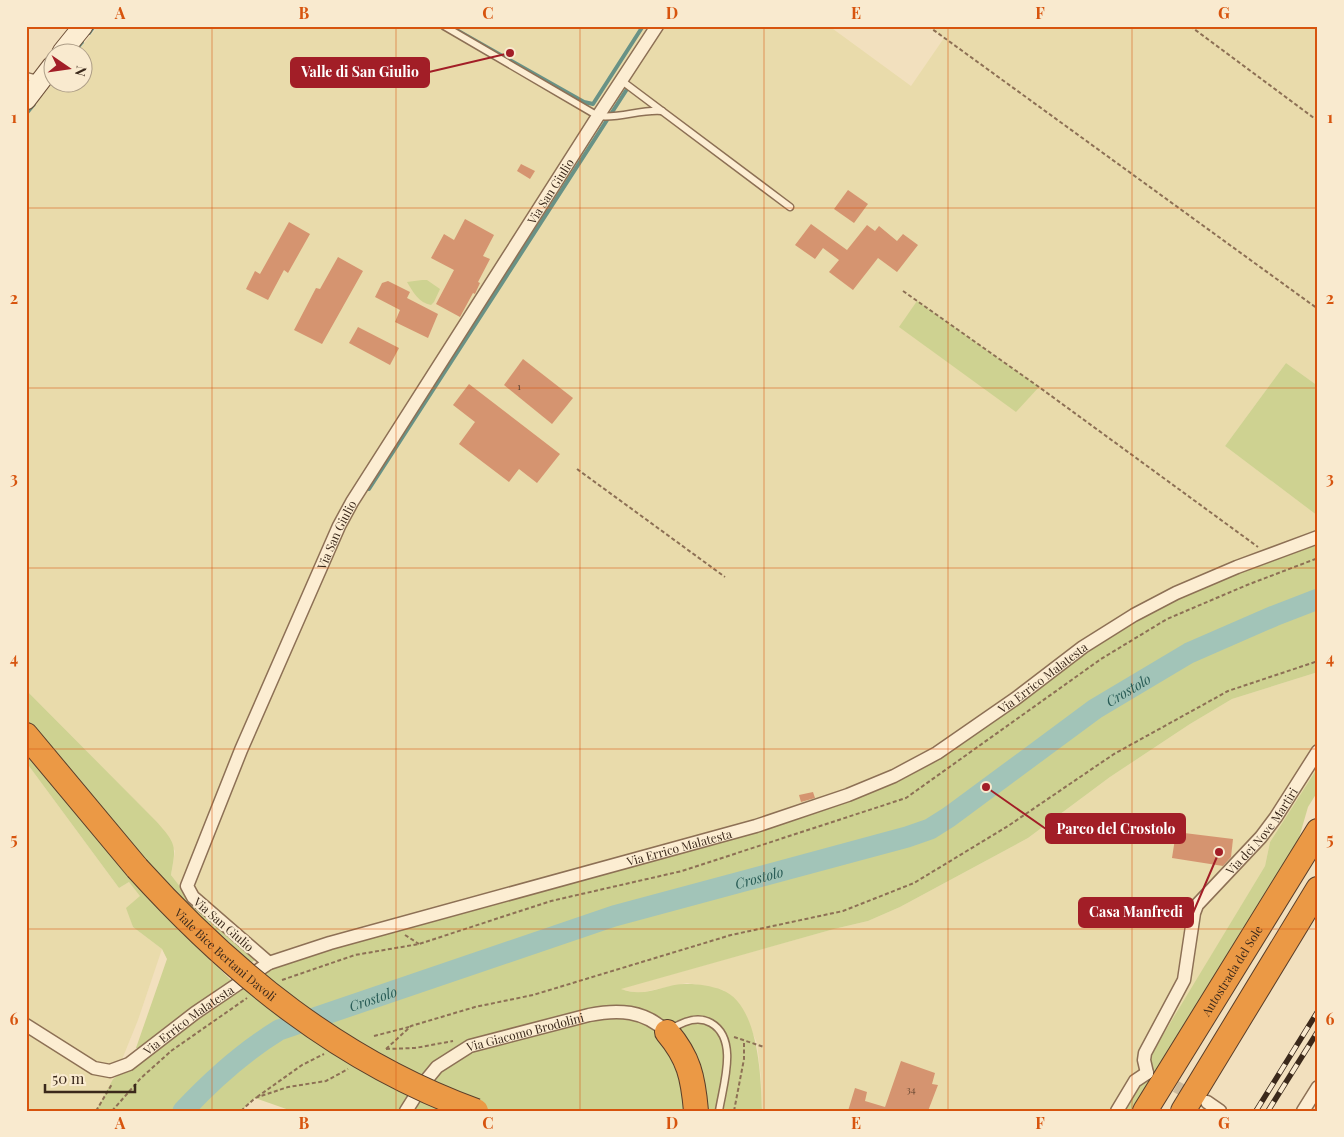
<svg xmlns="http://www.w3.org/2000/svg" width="1344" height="1137" font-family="'Playfair Display',serif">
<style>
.farmland{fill:#e9dbab}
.green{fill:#ced291}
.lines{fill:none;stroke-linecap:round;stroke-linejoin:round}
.stream{stroke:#689286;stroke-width:4}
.river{stroke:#a2c4b8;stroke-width:21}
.building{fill:#d59470}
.street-tunnel{stroke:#cdbb9d;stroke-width:12;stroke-dasharray:12 6;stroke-linecap:butt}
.lane-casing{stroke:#8d7055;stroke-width:9}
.street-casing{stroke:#8d7055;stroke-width:15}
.secondary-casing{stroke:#6e5038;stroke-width:21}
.highway-casing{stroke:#5a3e2a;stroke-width:26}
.path{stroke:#8d7055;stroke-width:2;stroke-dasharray:4 2.5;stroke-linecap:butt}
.lane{stroke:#fcedd2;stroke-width:6}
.street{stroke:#fcedd2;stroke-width:12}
.secondary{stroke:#fcedd2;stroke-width:19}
.highway{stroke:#eb9945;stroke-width:24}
.rail-casing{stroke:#3b291b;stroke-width:5.5}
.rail{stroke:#f9eacf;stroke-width:4;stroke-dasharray:11;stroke-linecap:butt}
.highway-bridge-casing{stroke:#5a3e2a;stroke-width:26;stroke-linecap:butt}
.highway-bridge{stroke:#eb9945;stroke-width:24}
.grid{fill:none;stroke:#d7540e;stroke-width:1;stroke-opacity:0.55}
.labels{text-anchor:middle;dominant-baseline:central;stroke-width:4.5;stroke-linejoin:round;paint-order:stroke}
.number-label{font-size:10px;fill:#624430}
.street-label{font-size:12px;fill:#3b291b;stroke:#f9eacf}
.water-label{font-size:14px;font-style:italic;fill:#295c56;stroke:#f9eacf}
.leader{fill:none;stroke:#a21e27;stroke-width:2}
.callout-dot{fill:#a21e27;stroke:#f9eacf;stroke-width:2}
.callout{fill:#a21e27;stroke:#a21e27;stroke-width:2}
.callout-label{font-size:14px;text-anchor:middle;font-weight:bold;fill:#fff}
.neatline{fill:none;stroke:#d7540e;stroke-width:2}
.grid-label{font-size:16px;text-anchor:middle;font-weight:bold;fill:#d7540e}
</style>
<rect width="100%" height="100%" fill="#f2e0be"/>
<!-- farmland -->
<g class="farmland">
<path d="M98,26h731l82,60 33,-48 -16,-12h390v360l-32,-23 -61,83 93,70v23l-418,238 -634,190 -78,-70 -17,-22 4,-24 -18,-29 -131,-132v-574l27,-33 29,-1v-30h-5z"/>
<path d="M1318,672v95l-48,75 -5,24 -147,245h-356l-1,-32 -4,-36 -16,-36 -18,-17 -36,-7 -48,10 -20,-4 215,-60 34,-8 32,-14 128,-69 82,-61 80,-53 42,-25z"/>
<path d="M26,762l93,126 10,-6 12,14 -14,12 6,19 29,22 -24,71 -15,37 -10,22 -17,32h-70z"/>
</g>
<!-- green -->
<g class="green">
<path d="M422,280h5l13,9 -6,13 -3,3c-12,-2 -18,-13 -24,-23z"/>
<path d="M917,301l122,86 -23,25 -117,-85z"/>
<path d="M1286,363l32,23v130l-93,-70z"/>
<path d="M1318,539v133l-86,27 -42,25 -80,53 -82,61 -128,69 -32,14 -34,8 -213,60c26,10 42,-6 67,-5 10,0 24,2 34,6 37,14 39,88 40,121h-470l-37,-13 -14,13h-145l17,-32 153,-112 254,-75 378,-115 236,-160z"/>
<path d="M26,690l131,132c20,23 19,24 14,53l17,22 67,63 -3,2 -27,-21 -80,-81 -46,-51 -73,-89z"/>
<path d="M26,751l101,120 45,52 61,59 -89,67 -8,-1 31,-89 -5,-10 -29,-22 -7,-19 14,-12 -11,-14 -10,6 -93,-126z"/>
<path d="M1318,767v24l-10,16 -9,31 -165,273h-17l148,-245 5,-24z"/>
</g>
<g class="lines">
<!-- stream -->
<g class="stream">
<path d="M453,28l131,74 9,2 50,-78"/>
<path d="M89,33l5,-7"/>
<path d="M74,52l8,-10"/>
<path d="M26,114l8,-10"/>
<path d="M369,489l260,-403"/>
</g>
<!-- river -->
<path class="river" id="s1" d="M183,1111c29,-31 60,-59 96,-81l335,-114 293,-79 23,-8 19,-12 146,-108 94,-56 85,-37 44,-17"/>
</g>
<!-- building -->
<g class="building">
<path d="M521,164l14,7 -5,8 -13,-8z"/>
<path d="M848,190l20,14 -14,19 -20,-14z"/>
<path d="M465,219l29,16 -11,21 7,3 -12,23 2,1 -5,11 -2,-1 -13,24 -24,-13 18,-34 -23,-12 13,-24 10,6z"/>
<path d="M289,222l21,12 -22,39 -4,-3 -16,30 -22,-11 9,-18 5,3z"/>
<path d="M811,224l36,26 20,-25 8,6 4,-5 18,15 6,-7 15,11 -21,27 -19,-14 -25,32 -24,-18 10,-12 -16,-12 -8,11 -20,-14z"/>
<path d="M338,257l25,14 -41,73 -28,-14 22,-42 4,1z"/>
<path d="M388,281l22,11 -3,6 31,16 -10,24 -33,-16 5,-12 -25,-13 7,-14z"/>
<path d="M358,327l41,21 -9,17 -41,-22z"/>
<path d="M523,359l50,39 -21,26 -48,-39z"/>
<path d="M469,384l91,70 -23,29 -18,-14 -10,13 -50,-38 16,-22 -22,-17z"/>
<path d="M813,792l2,6 -14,4 -2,-7z"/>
<path d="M1176,832l57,7 -2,18 -8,9 -51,-8z"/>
<path d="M901,1061l34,12 -3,11 6,1 -10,26h-80l7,-23 12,4 -2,9 20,6z"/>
</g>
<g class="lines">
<!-- street-tunnel -->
<path class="street-tunnel" d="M1160,1078l35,19"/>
<!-- lane casing -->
<g class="lane-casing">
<g id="lane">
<path d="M444,26l154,90c22,3 42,-7 64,-5"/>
<path d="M26,76l12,3"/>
<path d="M622,81l168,126"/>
<path d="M670,1030c12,-8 27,-15 41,-7 28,16 12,62 8,88"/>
</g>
</g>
<!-- street casing -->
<g class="street-casing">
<g id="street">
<path id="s2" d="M269,963l-76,-66 -6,-11 54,-136 98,-224 13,-24 246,-386 59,-90"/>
<path id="s3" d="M26,1025l68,43 16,3 19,-7 66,-51 74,-50 61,-20 426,-117 92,-31 46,-19 43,-23 78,-54 68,-52 51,-32 42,-22 61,-26 81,-30"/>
<path id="s4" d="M1147,1073l-3,-13 1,-7 39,-73 10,-67 3,-8 64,-68 15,-20 42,-66"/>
<path d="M1207,1102l13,9"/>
<path id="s5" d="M406,1111l17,-27 14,-17 33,-21 119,-31c29,-6 55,-5 78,17"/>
<path d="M1117,1111l18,-30 12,-8"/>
<path d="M1303,1111l15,-24"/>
</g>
</g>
<!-- secondary casing -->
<g class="secondary-casing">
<g id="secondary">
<path d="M62,52l21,-26"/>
<path d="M26,100l26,-34"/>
</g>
</g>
<!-- highway casing -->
<g class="highway-casing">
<g id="highway">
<path d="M26,735l111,133"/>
<path d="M667,1032c22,26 26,45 29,79"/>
<path id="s6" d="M1145,1111l173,-280"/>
<path d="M1183,1111l135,-222"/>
</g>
</g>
<!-- path -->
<g class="path">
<path d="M928,26l390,283"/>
<path d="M1190,26l128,95"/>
<path d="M903,291l136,96 219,160"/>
<path d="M577,469l148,108"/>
<path d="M405,935l14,9"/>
<path d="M282,980l73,-25 64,-11 132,-43 131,-30 224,-73 195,-139 66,-40 80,-34 71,-27"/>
<path d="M374,1036l35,-9"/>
<path d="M734,1037l30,10"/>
<path d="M386,1049l25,-23 64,-19 58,-12 198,-60 112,-24 71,-28 94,-57 106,-72 114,-63 90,-30"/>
<path d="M386,1049l29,-1 38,-7"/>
<path d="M171,1051l76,-53"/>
<path d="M257,1097l45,-32 22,-11"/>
<path d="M96,1111l16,-27"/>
<path d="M112,1111l29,-33 29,-26"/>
<path d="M241,1111l14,-13 33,-11 38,-6 22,-12"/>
<path d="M734,1111l10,-52v-18"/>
</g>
<!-- lane -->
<use href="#lane" class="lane"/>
<!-- street -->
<use href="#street" class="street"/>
<!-- secondary -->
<use href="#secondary" class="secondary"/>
<!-- highway -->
<use href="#highway" class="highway"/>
<!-- rail casing -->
<g class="rail-casing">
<g id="rail">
<path d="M1256,1111l62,-100"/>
<path d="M1268,1111l50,-80"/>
</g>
</g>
<!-- rail -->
<use href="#rail" class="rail"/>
<!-- highway-bridge casing -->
<g class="highway-bridge-casing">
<g id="highway-bridge">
<path id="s7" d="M137,868c96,106 204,194 339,243"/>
</g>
</g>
<!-- highway-bridge -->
<use href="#highway-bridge" class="highway-bridge"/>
</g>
<!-- grid -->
<path class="grid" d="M212,26v1085M396,26v1085M580,26v1085M764,26v1085M948,26v1085M1132,26v1085M26,208h1292M26,388h1292M26,568h1292M26,749h1292M26,929h1292"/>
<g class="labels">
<!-- number labels -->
<g class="number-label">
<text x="519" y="386">1</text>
<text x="911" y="1089">34</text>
</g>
<!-- street labels -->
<g class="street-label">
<text stroke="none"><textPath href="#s2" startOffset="900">Via San Giulio</textPath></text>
<text stroke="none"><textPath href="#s2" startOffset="495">Via San Giulio</textPath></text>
<text stroke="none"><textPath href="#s3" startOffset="1121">Via Errico Malatesta</textPath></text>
<text stroke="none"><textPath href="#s4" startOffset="278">Via dei Nove Martiri</textPath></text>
<text stroke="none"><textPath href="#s3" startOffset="716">Via Errico Malatesta</textPath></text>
<text transform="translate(224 924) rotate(41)">Via San Giulio</text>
<text stroke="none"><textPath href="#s7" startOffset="124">Viale Bice Bertani Davoli</textPath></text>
<text stroke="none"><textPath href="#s6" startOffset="165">Autostrada del Sole</textPath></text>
<text stroke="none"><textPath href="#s3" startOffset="191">Via Errico Malatesta</textPath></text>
<text stroke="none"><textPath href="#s5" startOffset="150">Via Giacomo Brodolini</textPath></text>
</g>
<!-- water labels -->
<g class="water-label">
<text stroke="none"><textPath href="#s1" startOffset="1050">Crostolo</textPath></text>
<text stroke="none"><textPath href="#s1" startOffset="630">Crostolo</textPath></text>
<text stroke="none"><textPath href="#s1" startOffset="225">Crostolo</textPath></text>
</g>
</g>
<!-- callouts -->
<path class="leader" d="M510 53L429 72M986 787L1046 829M1219 852L1193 913"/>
<g class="callout-dot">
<circle cx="510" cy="53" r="5"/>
<circle cx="986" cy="787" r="5"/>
<circle cx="1219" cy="852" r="5"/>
</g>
<g class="callout">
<rect x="291" y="58" width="138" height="29" rx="5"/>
<rect x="1046" y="814" width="139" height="29" rx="5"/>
<rect x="1079" y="898" width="114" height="29" rx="5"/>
</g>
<g class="callout-label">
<text x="360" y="77">Valle di San Giulio</text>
<text x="1116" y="834">Parco del Crostolo</text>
<text x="1136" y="917">Casa Manfredi</text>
</g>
<!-- border -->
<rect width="1344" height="1137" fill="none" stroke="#f9eacf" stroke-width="55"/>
<!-- north arrow -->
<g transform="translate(68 68) rotate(103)"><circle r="24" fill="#f9eacf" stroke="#ad9d87"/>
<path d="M0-4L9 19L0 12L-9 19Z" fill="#a21e27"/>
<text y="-8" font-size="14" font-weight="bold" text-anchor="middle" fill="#3b291b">N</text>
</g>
<!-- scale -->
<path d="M45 1084v8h90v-8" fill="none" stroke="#3b291b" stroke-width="2.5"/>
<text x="52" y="1084" font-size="15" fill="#3b291b" stroke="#f9eacf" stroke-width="4" paint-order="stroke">50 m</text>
<rect x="28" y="28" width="1288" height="1082" class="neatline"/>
<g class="grid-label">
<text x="120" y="19">A</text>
<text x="304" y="19">B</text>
<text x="488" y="19">C</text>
<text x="672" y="19">D</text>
<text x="856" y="19">E</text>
<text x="1040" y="19">F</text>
<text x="1224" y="19">G</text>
<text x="14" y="123">1</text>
<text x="1330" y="123">1</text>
<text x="14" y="304">2</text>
<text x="1330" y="304">2</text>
<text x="14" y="484">3</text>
<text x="1330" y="484">3</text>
<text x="14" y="664">4</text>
<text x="1330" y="664">4</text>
<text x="14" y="845">5</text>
<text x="1330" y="845">5</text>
<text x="14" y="1025">6</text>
<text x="1330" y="1025">6</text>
<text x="120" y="1129">A</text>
<text x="304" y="1129">B</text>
<text x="488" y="1129">C</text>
<text x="672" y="1129">D</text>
<text x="856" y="1129">E</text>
<text x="1040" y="1129">F</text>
<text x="1224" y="1129">G</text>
</g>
</svg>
